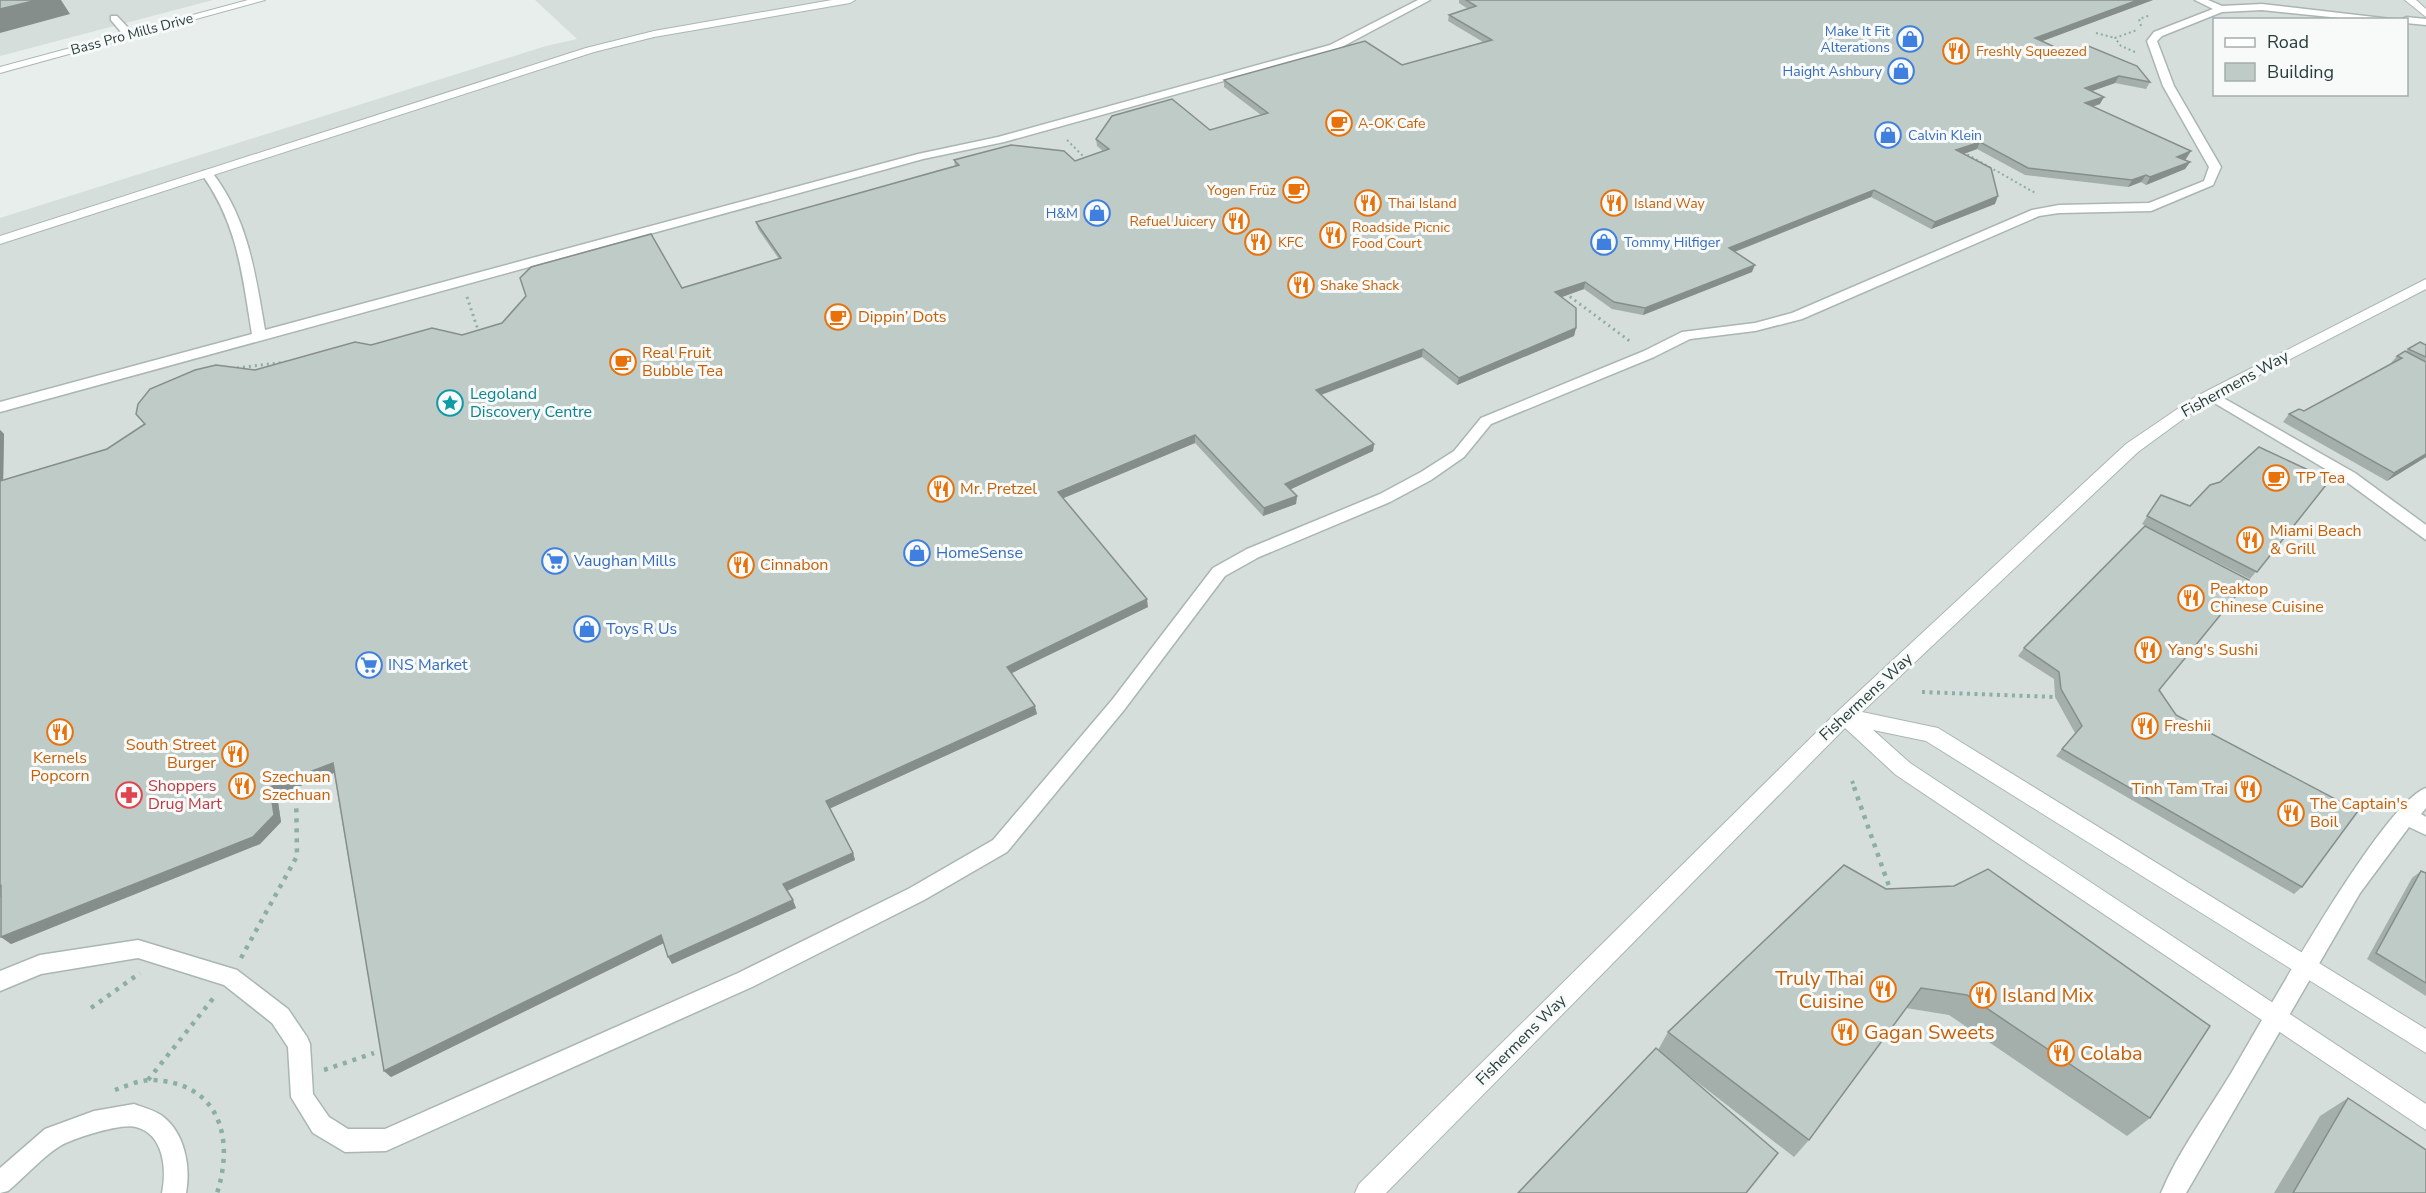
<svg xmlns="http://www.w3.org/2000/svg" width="2426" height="1193" font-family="'Nunito Sans',sans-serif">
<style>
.built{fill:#d5deda;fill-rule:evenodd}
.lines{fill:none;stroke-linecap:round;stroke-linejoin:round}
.service-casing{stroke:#aab6b2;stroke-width:3}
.minor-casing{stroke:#aab6b2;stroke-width:2}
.tertiary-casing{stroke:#aab6b2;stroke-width:2}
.path-far3{stroke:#8baea5;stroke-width:2;stroke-dasharray:2 3;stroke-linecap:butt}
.path-far2{stroke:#8baea5;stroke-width:3;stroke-dasharray:2 4;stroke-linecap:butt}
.path-far1{stroke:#8baea5;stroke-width:4;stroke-dasharray:3 4.5;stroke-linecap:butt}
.path{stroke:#8baea5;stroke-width:4.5;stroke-dasharray:4 6;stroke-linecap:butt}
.service{fill:#fff;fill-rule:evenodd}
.minor{fill:#fff;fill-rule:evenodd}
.tertiary{fill:#fff;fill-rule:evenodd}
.wall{fill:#a4afab}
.shaded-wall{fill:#868e8b}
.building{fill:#bfcbc7;stroke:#868e8b;stroke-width:1.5}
.labels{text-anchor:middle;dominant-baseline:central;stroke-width:6;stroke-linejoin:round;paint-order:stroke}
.far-shop-label{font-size:14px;fill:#366cbe;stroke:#f7faf9;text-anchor:end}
.far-street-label{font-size:14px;fill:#273e3a;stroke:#f7faf9}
.far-food-label{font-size:14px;fill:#c56008;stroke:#f7faf9;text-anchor:start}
.food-label{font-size:16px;fill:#c56008;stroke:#f7faf9;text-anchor:start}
.street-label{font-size:16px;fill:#273e3a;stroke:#f7faf9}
.culture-label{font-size:16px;fill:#0d838f;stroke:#f7faf9;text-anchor:start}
.shop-label{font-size:16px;fill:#366cbe;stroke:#f7faf9;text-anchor:start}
.health-label{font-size:16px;fill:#be3a42;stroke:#f7faf9;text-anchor:start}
.near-food-label{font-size:20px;fill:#c56008;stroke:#f7faf9;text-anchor:start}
</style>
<rect width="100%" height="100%" fill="#e7eeeb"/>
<!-- built -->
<g class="built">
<path d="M0,0h213l-213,56z"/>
<path d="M535,0h1891v1193h-2426v-975l546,-172 31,-7zM2214,20h192v74h-192z"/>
</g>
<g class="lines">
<!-- service casing -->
<g class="service-casing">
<g id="service">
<path d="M1418,0h12l-92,49 -334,93 -81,17 -923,253v-10l252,-68c-10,-60 -14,-110 -51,-161l2,-2h8c37,47 44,101 54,159l653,-176 80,-17 332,-92z"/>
<path d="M2195,0h13l14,6 40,-2 138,16h-40l-98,-10 -40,2 -60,24 -5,5 17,45 47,81 -8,18 -62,26 -92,2 -20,3 -237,103 -47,12 -65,8 -36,18 -163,67 -27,33 -33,23 -41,22 -131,55 -34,19 -101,134 -117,142 -83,48 -172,87 -366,164 -41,1 -32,-19 -22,-36 -3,-50 -16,-24 -48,-38 -86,-27 -97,16 -41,17v-20l40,-16 98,-15 99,30 51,39 19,28 3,7 3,50 16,23 19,12h37l353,-156 172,-85 83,-48 119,-140 101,-132 34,-19 133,-55 41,-22 33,-21 27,-33 163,-67 38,-19 73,-9 37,-10 240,-103 27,-5 90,-2 55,-22 5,-14 -46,-81 -16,-45 7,-9 59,-23z"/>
<path d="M111,16h6l16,17v4h-8l-14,-17z"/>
<path d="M2406,17l20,2v6l-20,-2v-3h-5z"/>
<path d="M2211,391l144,82 71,52v15l-82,-60 -138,-82 -2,-3z"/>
<path d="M2426,788v20l-5,6 5,3v18l-17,-8 -49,66 -174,300h-25c17,-41 46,-80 69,-118 30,-50 151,-271 196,-287z"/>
<path d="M134,1104c8,3 19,6 27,11 24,17 30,52 25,78h-24c5,-23 2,-59 -26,-66 -15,-4 -62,11 -76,19 -18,11 -35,31 -52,45l-8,2v-25l45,-39 49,-18z"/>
</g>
</g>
<!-- minor casing -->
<g class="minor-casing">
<g id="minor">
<path d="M832,0h23l-5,3 -196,34 -60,15 -594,192v-8l586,-188 68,-17z"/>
<path d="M2405,0h11l10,9v8z"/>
<path d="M2426,279v10l-221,114 -67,49 -276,260 76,16 488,301v24l-500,-312 -53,-11 37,33 516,341v26l-530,-355 -51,-47 -459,465h-31l4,-9 479,-473 288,-267 69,-47z"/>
</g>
</g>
<!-- tertiary casing -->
<g class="tertiary-casing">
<path id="tertiary" d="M248,0h17l-265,73v-6z"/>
</g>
<!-- path-far3 -->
<g class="path-far3">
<path d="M2141,26l-2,-7 12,-4"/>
<path d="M2096,33l19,5"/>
<path d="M2135,52l-14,-6 -6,-8 22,-8"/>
<path d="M1067,140l20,20"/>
<path d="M1963,152l74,42"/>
</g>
<!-- path-far2 -->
<g class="path-far2">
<path d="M1565,293l66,49"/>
<path d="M467,297l12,36"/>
<path d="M237,368l49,-6"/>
</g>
<!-- path-far1 -->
<g class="path-far1">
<path d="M1922,692l133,5"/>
<path d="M1852,781l3,7"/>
<path d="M296,785v3"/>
</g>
<!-- path -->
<g class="path">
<path d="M1854,787l36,102"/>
<path d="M241,958l56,-102 -1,-69"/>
<path d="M91,1008l49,-35"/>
<path d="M324,1070l50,-17"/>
<path d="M148,1080l67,-84"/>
<path d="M115,1090c11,-4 24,-10 36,-10 68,2 84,57 66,113"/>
</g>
<!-- service -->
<use href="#service" class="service"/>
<!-- minor -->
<use href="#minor" class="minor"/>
<!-- tertiary -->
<use href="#tertiary" class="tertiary"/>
</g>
<!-- wall -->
<g class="wall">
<path d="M1459,0h694l-111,41 27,13 2,-3 79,31 -4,7 -31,-6 -23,8 8,13 -8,3 94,52h-2l6,3 -5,7 -39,16 -5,-3 -13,5 -103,-12 -48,-26 -14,5 32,50 -64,25 -60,-32 -136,55 17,20 -109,43 -31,-6 -28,-20 -23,8 15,31 -2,8 -117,49 -35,-28 -101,38 53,49 -1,7 -83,38 7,7 -1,8 -33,12 -68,-73 -132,55 85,109 -137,66 26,41 -207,94 23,45 2,7 -68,31 9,17 -124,56 -8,-21 -273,134 -7,-6 -50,-298 -57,22 4,27 -21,22 -249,100 -10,-7v-40h-1v-467l4,4 -1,46 104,-31 37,-25 -8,-10 119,-44 116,-25 91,-10 220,-47 97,-29 -21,-30 -2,-7 199,-56 -1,-6 121,1 28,-10 -6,-5 -1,-7 114,-9 51,-15 -37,-28v-7l178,-15 81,-23 -35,-21 1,-6 19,-6 -9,-6z"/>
<path d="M2426,345v112l-39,24 -104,-59 6,-8 15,-3 87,-47v-1l6,-7 9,-4 2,-3z"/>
<path d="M2330,480l-80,99 -108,-55 19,-29 29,11z"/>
<path d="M2024,648l135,42 17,25 126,172 -8,7 -238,-138 19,-23 -20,-36 -1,-18 -36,-23z"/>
<path d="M1844,865l306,253 -23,18 -178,-121 -43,-7 -97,132 -15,17 -120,-93 -16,-14 10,-18z"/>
<path d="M2421,871l5,2v123l-59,-37 45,-81z"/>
<path d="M2348,1098l78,95h-152l46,-77z"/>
</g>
<!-- shaded-wall -->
<g class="shaded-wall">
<path d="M37,0h24l9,14 -70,19v-24z"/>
<path d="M2138,0h15l-121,45 3,-7z"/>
<path d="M2119,76l-4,7 -34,12 4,-7z"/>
<path d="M2104,97l-4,7 -19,6 4,-7z"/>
<path d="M1980,142l-3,7 -24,9 3,-8z"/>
<path d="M2191,151l-5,8 -13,5 4,-7z"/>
<path d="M2190,162l-5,7 -39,16 4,-8z"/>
<path d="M2146,175l-5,7 -13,5 4,-7z"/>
<path d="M1874,190l-3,7 -145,58 3,-7z"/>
<path d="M1998,196l-3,8 -64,25 4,-7z"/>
<path d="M1755,265l-3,7 -109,43 2,-7z"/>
<path d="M1585,282l-1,7 -30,11 1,-8z"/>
<path d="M1576,328l-2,8 -117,49 2,-7z"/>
<path d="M1423,349l-1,8 -107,40 1,-7z"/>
<path d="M0,430l4,4 -1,56 -3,-3z"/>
<path d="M1195,435v8l-136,57 -1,-8z"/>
<path d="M1374,444l-1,7 -88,41v-8z"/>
<path d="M2426,454v3l-39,24 7,-8z"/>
<path d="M1297,496l-1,8 -33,12 1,-8z"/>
<path d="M1147,599l1,8 -140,68 -1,-8z"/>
<path d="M1035,706l2,8 -208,95 -3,-8z"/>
<path d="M333,763l6,8 -62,24 4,27 -21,22 -249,100 -10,-7 269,-150z"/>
<path d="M853,853l2,7 -69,31 -3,-7z"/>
<path d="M793,900l3,8 -124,56 -4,-7z"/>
<path d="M661,935l5,7 -275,135 -7,-6z"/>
</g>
<!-- building -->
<g class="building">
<path d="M0,0h37l-37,9z"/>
<path d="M1466,0h672l-103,38 35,16 1,-3 15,-6 51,21 13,16 -31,-6 -34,12 19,9 -19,6 106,48 -14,6 13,5 -40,15 -4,-2 -14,5 -104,-12 -48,-26 -24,8 35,18 7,28 -63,26 -61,-32 -145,58 26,17 -110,43 -31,-6 -29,-20 -30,10 21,16v20l-117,50 -36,-29 -107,41 58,54 -89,40 12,12 -33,12 -69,-73 -137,57 89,107 -140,68 28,39 -209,95 27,52 -70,31 10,16 -125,57 -7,-22 -277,136 -51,-308 -63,24 4,28 -21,22 -252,100v-51l-1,1v-406l107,-32 38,-25 -9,-10 2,-10 12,-15 45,-19 21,-5 39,5 100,-28 16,3 61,-17 30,7 40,-12 24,-27 -6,-18 11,-11 120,-33 31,54 99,-30 -25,-36 203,-57 -5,-5 57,-15 53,6 11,10 34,-12 -13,-10 16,-23 60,-17 38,31 58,-17 -44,-33 141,-39 37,24 90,-25 -43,-25 27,-9z"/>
<path d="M2420,342l6,3v12l-18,-8z"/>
<path d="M2405,351l21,11v92l-32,19 -105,-59 10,-5 5,2 98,-53 -5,-2z"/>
<path d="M2259,447l71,33 -73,92 -110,-56 14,-21 29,11 20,-21 10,-3z"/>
<path d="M2145,526l104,54 -90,110 17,25 182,96 -56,76 -240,-138 20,-23 -21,-37 -2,-17 -35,-24z"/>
<path d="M1844,865l42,24 68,-3 34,-17 222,157 -60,92 -183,-123 -46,-7 -112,152 -141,-108z"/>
<path d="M2421,871l5,2v110l-50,-30z"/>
<path d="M1656,1048l122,105 -32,40h-228z"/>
<path d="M2348,1098l78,52v43h-133z"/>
</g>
<!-- icons -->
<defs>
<g id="shop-ring" transform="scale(1.35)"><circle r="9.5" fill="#f7faf9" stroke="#3f7fe0" stroke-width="1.5"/><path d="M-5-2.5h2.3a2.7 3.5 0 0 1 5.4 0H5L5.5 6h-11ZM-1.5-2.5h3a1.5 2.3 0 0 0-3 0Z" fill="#3f7fe0"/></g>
<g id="restaurant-ring" transform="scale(1.35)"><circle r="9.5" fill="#f7faf9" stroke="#e8710a" stroke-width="1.5"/><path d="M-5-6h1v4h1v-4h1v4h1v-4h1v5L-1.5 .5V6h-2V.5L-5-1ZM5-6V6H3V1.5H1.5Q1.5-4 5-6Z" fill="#e8710a"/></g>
<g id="cafe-ring" transform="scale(1.35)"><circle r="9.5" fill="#f7faf9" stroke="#e8710a" stroke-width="1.5"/><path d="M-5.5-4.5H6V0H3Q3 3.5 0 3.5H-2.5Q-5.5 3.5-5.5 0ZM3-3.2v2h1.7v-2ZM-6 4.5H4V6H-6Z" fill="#e8710a"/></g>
<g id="sight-ring" transform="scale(1.35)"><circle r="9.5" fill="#f7faf9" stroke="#0f9aa8" stroke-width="1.5"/><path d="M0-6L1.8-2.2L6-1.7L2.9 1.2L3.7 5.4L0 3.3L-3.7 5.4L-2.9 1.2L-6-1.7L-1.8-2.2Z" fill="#0f9aa8"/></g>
<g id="supermarket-ring" transform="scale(1.35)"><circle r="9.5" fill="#f7faf9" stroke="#3f7fe0" stroke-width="1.5"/><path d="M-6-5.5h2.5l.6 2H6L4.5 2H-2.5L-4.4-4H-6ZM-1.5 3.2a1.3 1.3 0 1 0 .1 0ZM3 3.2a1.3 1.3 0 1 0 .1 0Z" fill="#3f7fe0"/></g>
<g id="pharmacy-ring" transform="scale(1.35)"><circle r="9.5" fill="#f7faf9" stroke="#e0444e" stroke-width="1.5"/><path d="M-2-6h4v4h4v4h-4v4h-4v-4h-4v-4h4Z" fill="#e0444e"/></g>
</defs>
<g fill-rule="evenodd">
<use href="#shop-ring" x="1910" y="39"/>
<use href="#restaurant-ring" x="1956" y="51"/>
<use href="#shop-ring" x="1901" y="71"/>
<use href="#cafe-ring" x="1339" y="123"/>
<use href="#shop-ring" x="1888" y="135"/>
<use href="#cafe-ring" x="1296" y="190"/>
<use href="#restaurant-ring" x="1368" y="203"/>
<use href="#restaurant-ring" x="1614" y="203"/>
<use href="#shop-ring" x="1097" y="213"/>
<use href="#restaurant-ring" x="1236" y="221"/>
<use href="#restaurant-ring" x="1333" y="235"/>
<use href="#restaurant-ring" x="1258" y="242"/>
<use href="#shop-ring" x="1604" y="242"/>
<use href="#restaurant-ring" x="1301" y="285"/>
<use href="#cafe-ring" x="838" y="317"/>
<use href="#cafe-ring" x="623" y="362"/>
<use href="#sight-ring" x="450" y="403"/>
<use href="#cafe-ring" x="2276" y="478"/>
<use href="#restaurant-ring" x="941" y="489"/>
<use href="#restaurant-ring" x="2250" y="540"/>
<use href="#shop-ring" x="917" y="553"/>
<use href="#supermarket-ring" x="555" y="561"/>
<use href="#restaurant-ring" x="741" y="565"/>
<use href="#restaurant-ring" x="2191" y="598"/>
<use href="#shop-ring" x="587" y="629"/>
<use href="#restaurant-ring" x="2148" y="650"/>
<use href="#supermarket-ring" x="369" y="665"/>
<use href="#restaurant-ring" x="2145" y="726"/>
<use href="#restaurant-ring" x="60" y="732"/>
<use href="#restaurant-ring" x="235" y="754"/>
<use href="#restaurant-ring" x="242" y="786"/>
<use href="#restaurant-ring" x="2248" y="789"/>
<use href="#pharmacy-ring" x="129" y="795"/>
<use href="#restaurant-ring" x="2291" y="813"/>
<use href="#restaurant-ring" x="1883" y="989"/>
<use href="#restaurant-ring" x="1983" y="995"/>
<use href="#restaurant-ring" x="1845" y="1032"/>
<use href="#restaurant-ring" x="2061" y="1053"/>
</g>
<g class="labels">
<!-- far-shop labels -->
<g class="far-shop-label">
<text x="1890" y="31">Make It Fit<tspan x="1890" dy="16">Alterations</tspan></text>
<text x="1882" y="71">Haight Ashbury</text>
<text x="1908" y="135" text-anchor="start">Calvin Klein</text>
<text x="1078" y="213">H&amp;M</text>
<text x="1624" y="242" text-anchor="start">Tommy Hilfiger</text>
</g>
<!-- far-street labels -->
<g class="far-street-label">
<text transform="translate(132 34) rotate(-15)">Bass Pro Mills Drive</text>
</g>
<!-- far-food labels -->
<g class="far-food-label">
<text x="1976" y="51">Freshly Squeezed</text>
<text x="1358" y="123">A-OK Cafe</text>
<text x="1276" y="190" text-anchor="end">Yogen Früz</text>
<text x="1388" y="203">Thai Island</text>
<text x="1634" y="203">Island Way</text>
<text x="1216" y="221" text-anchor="end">Refuel Juicery</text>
<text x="1352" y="227">Roadside Picnic<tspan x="1352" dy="16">Food Court</tspan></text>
<text x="1278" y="242">KFC</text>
<text x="1320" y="285">Shake Shack</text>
</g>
<!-- food labels -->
<g class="food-label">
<text x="858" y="317">Dippin’ Dots</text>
<text x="642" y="353">Real Fruit<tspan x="642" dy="18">Bubble Tea</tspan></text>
<text x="2296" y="478">TP Tea</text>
<text x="960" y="489">Mr. Pretzel</text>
<text x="2270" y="531">Miami Beach<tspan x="2270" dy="18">&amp; Grill</tspan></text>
<text x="760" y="565">Cinnabon</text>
<text x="2210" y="589">Peaktop<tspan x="2210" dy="18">Chinese Cuisine</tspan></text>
<text x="2168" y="650">Yang's Sushi</text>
<text x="2164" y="726">Freshii</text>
<text x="216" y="745" text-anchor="end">South Street<tspan x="216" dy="18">Burger</tspan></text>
<text x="60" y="758" text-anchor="middle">Kernels<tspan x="60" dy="18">Popcorn</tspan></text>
<text x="262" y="777">Szechuan<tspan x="262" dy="18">Szechuan</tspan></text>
<text x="2228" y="789" text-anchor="end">Tinh Tam Trai</text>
<text x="2310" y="804">The Captain's<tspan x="2310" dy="18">Boil</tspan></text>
</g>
<!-- street labels -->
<g class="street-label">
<text transform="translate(2235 384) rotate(-29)">Fishermens Way</text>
<text transform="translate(1866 697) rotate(-43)">Fishermens Way</text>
<text transform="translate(1521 1040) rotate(-45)">Fishermens Way</text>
</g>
<!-- culture labels -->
<g class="culture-label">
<text x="470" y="394">Legoland<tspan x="470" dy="18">Discovery Centre</tspan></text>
</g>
<!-- shop labels -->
<g class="shop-label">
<text x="936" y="553">HomeSense</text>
<text x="574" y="561">Vaughan Mills</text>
<text x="606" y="629">Toys R Us</text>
<text x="388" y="665">INS Market</text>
</g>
<!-- health labels -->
<g class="health-label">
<text x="148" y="786">Shoppers<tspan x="148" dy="18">Drug Mart</tspan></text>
</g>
<!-- near-food labels -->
<g class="near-food-label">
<text x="1864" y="978" text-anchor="end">Truly Thai<tspan x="1864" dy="23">Cuisine</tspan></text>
<text x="2002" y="995">Island Mix</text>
<text x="1864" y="1032">Gagan Sweets</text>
<text x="2080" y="1053">Colaba</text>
</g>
</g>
<!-- legend -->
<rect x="2213" y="18" width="195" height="78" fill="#f7faf9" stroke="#a4afad" stroke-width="1.5"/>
<rect x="2225" y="38" width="30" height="9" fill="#ffffff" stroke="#a4afad" stroke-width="1.5"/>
<text x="2267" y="48" font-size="18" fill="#273e3a">Road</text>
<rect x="2225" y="63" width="30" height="18" fill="#bfcbc7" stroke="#a4afad" stroke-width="1.5"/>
<text x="2267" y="78" font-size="18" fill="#273e3a">Building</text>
</svg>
